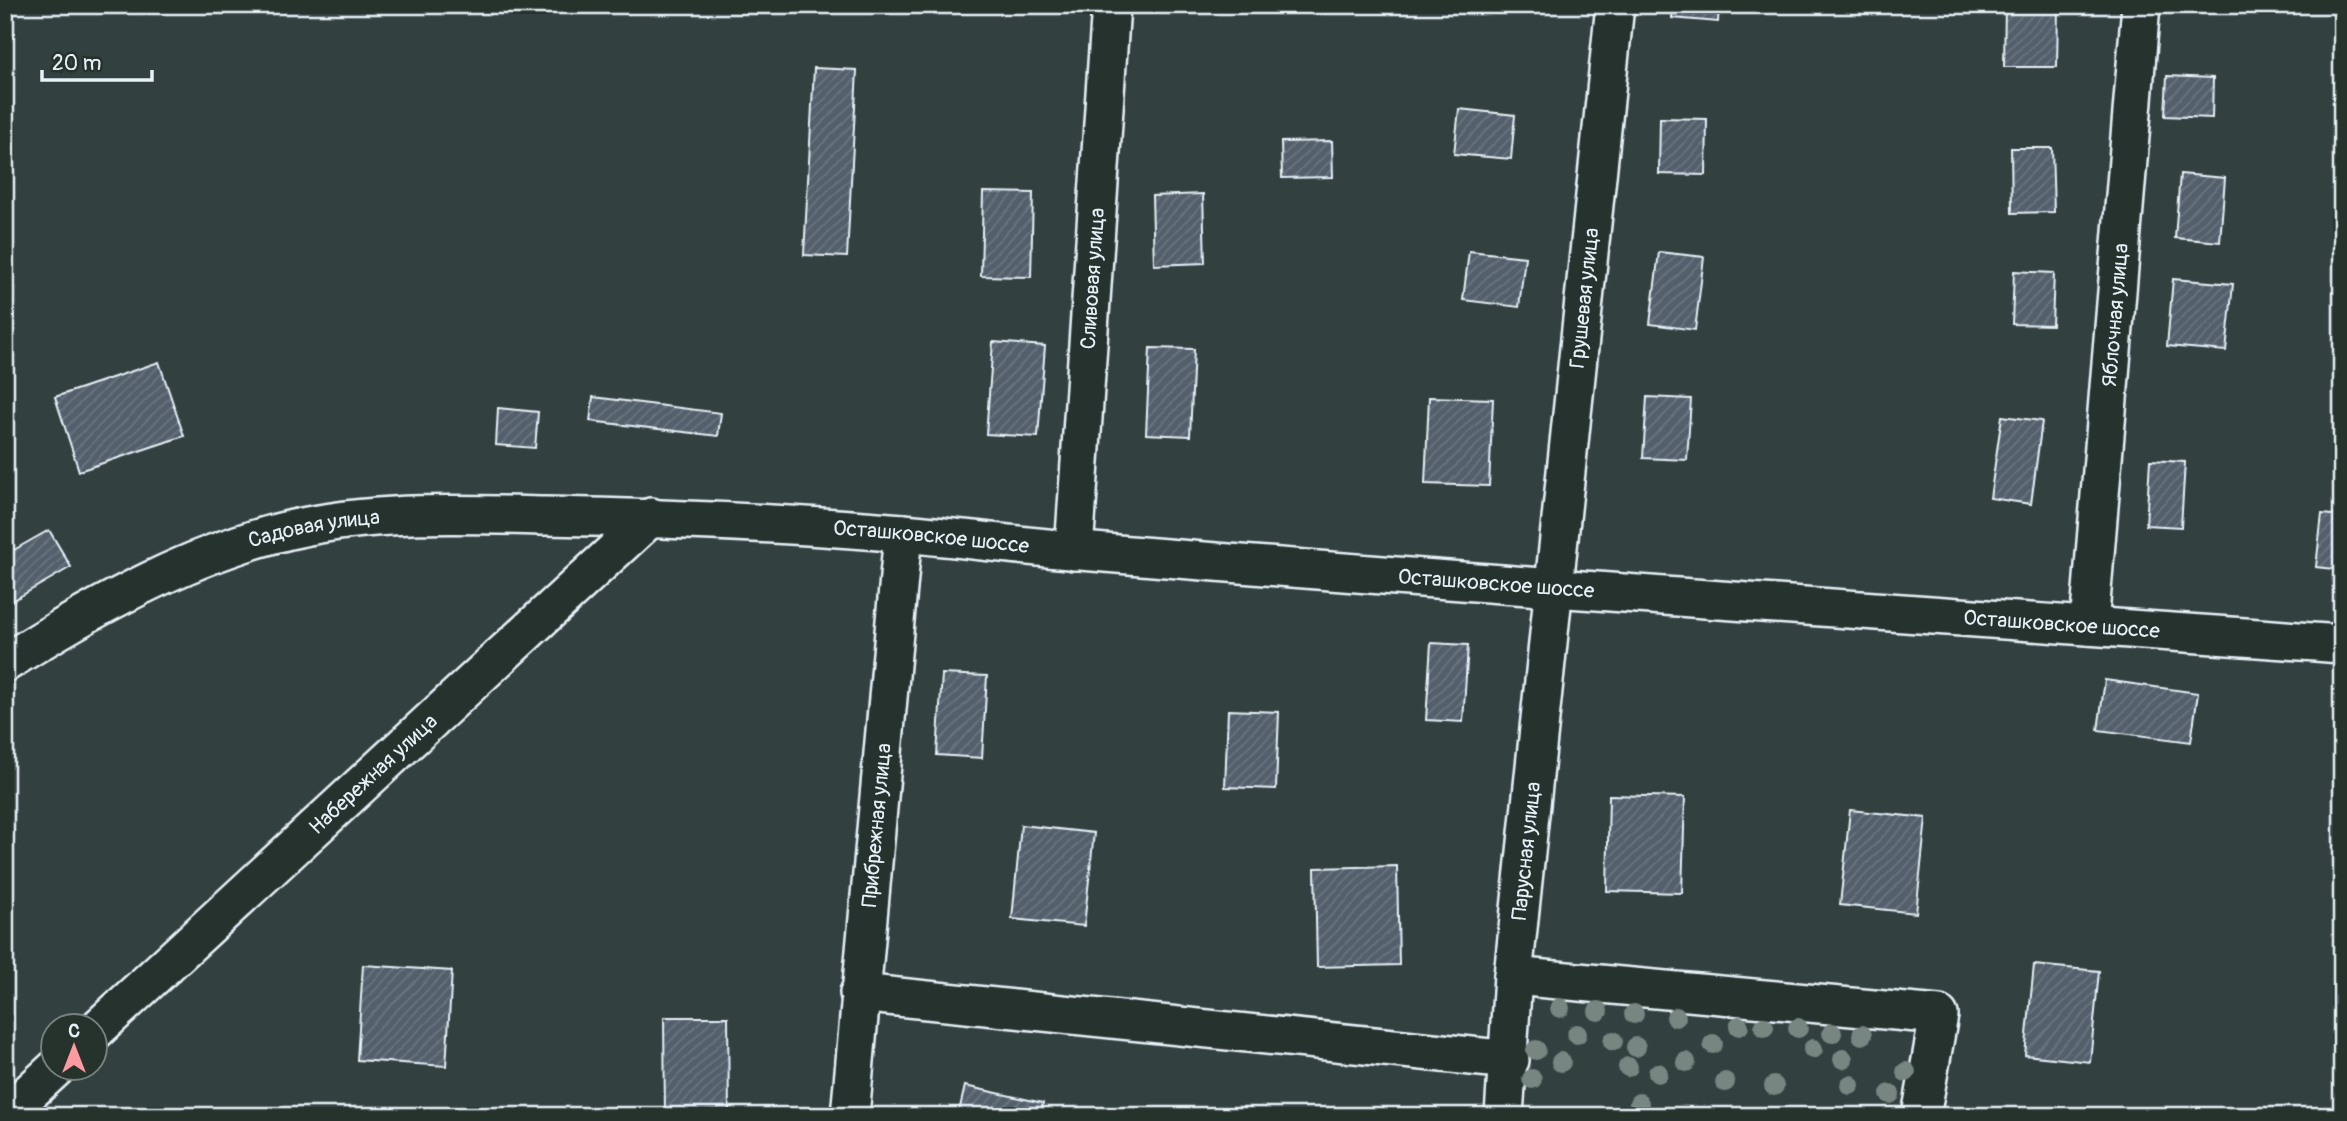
<svg xmlns="http://www.w3.org/2000/svg" width="2347" height="1121" font-family="Pangolin,sans-serif">
<style>
.building{fill:url(#building-hatch);stroke:#e8f1f8;stroke-width:2}
.lines{fill:none;stroke-linecap:round;stroke-linejoin:round}
.minor-casing{stroke:#e8f1f8;stroke-width:42}
.minor{stroke:#26332d;stroke-width:37}
.tree{fill:#788682}
.labels{text-anchor:middle;dominant-baseline:central;stroke-width:6;stroke-linejoin:round;paint-order:stroke}
.street-label{font-size:21px;fill:#e8f1f8;stroke:#26332d}
</style>
<defs>
<pattern id="building-hatch" width="6" height="6" patternUnits="userSpaceOnUse" patternTransform="scale(1.75)"><rect width="6" height="6" fill="#525e6b"/><path d="M-1 1l2-2M0 6l6-6M5 7l2-2" fill="none" stroke="#6b7681"/></pattern>
</defs>
<rect width="100%" height="100%" fill="#334040"/>
<filter id="ink" filterUnits="userSpaceOnUse"><feTurbulence type="fractalNoise" baseFrequency=".0143" numOctaves="2"/><feDisplacementMap in="SourceGraphic" scale="14" xChannelSelector="R" yChannelSelector="G"/><feConvolveMatrix kernelMatrix="1 2 1 2 8 2 1 2 1" color-interpolation-filters="sRGB"/></filter>
<g filter="url(#ink)">
<!-- building -->
<g class="building">
<path d="M1673,5h46l-1,17 -46,-4z"/>
<path d="M2005,5l53,1 -1,61h-53z"/>
<path d="M814,68l43,2 -10,187 -43,-2z"/>
<path d="M2167,76l46,2 -1,40 -47,-2z"/>
<path d="M1459,109l56,6 -4,44 -57,-5z"/>
<path d="M1660,118l47,1 -1,56 -47,-1z"/>
<path d="M1332,141l1,36 -51,1 -1,-36z"/>
<path d="M2011,148h41l2,64 -42,1z"/>
<path d="M2180,174l45,4 -5,64 -45,-4z"/>
<path d="M983,192l50,1 -2,84 -50,-1z"/>
<path d="M1203,194l2,69 -51,2 -2,-69z"/>
<path d="M1469,251l56,6 -6,50 -56,-7z"/>
<path d="M1659,252l45,5 -9,73 -45,-6z"/>
<path d="M2014,271l40,2 -2,52 -40,-1z"/>
<path d="M2173,279l60,5 -7,67 -59,-5z"/>
<path d="M993,342l52,4 -7,91 -52,-3z"/>
<path d="M1150,348l44,1 -4,87 -44,-2z"/>
<path d="M159,362l25,74 -105,35 -24,-74z"/>
<path d="M593,397l128,16 -3,23 -128,-15z"/>
<path d="M1429,397l64,2 -4,87 -64,-2z"/>
<path d="M1647,397l44,2 -4,61 -44,-2z"/>
<path d="M498,408l40,4 -3,36 -39,-3z"/>
<path d="M2002,416l40,5 -11,83 -41,-6z"/>
<path d="M2150,460l35,2 -4,65 -35,-2z"/>
<path d="M2322,514l20,2v54l-26,-3z"/>
<path d="M49,530l22,37 -66,38v-50z"/>
<path d="M1431,643l37,2 -5,77 -37,-2z"/>
<path d="M942,674l45,2 -5,82 -45,-3z"/>
<path d="M2105,680l93,13 -7,49 -93,-12z"/>
<path d="M1228,710l51,2 -3,77 -51,-2z"/>
<path d="M1609,795l76,2 -3,96 -75,-2z"/>
<path d="M1850,810l76,8 -10,95 -76,-8z"/>
<path d="M1021,825l73,8 -10,93 -72,-7z"/>
<path d="M1397,866l2,99 -82,2 -2,-99z"/>
<path d="M363,965l89,6 -6,95 -89,-6z"/>
<path d="M2034,965l65,6 -9,91 -65,-7z"/>
<path d="M664,1017h64l1,99h-64z"/>
<path d="M965,1086l78,17 -3,13h-82z"/>
</g>
<g class="lines">
<!-- minor casing -->
<g class="minor-casing">
<g id="minor">
<path id="s1" d="M1074,551l37,-546"/>
<path id="s2" d="M2089,626l52,-621"/>
<path id="s3" d="M5,663c89,-57 198,-117 303,-137 78,-15 158,-12 237,-10 120,2 239,7 358,17 59,5 118,13 178,18 420,35 840,63 1261,93"/>
<path d="M1513,976l426,39 -18,101"/>
<path d="M859,993l651,67"/>
<path id="s4" d="M94,1032l557,-515"/>
<path d="M5,1115l51,-47"/>
<path id="s5" d="M850,1116l53,-583"/>
<path id="s6" d="M1504,1116l9,-140 102,-971"/>
</g>
</g>
<!-- minor -->
<use href="#minor" class="minor"/>
</g>
<!-- trees -->
<g class="tree">
<circle cx="1560" cy="1008" r="10"/>
<circle cx="1598" cy="1011" r="10"/>
<circle cx="1634" cy="1014" r="10"/>
<circle cx="1676" cy="1017" r="10"/>
<circle cx="1739" cy="1026" r="10"/>
<circle cx="1764" cy="1027" r="10"/>
<circle cx="1798" cy="1028" r="10"/>
<circle cx="1832" cy="1033" r="10"/>
<circle cx="1577" cy="1034" r="10"/>
<circle cx="1862" cy="1035" r="10"/>
<circle cx="1613" cy="1041" r="10"/>
<circle cx="1713" cy="1044" r="10"/>
<circle cx="1636" cy="1047" r="10"/>
<circle cx="1813" cy="1049" r="10"/>
<circle cx="1536" cy="1050" r="10"/>
<circle cx="1843" cy="1059" r="10"/>
<circle cx="1561" cy="1062" r="10"/>
<circle cx="1686" cy="1062" r="10"/>
<circle cx="1628" cy="1067" r="10"/>
<circle cx="1906" cy="1072" r="10"/>
<circle cx="1658" cy="1073" r="10"/>
<circle cx="1532" cy="1079" r="10"/>
<circle cx="1725" cy="1082" r="10"/>
<circle cx="1850" cy="1085" r="10"/>
<circle cx="1774" cy="1086" r="10"/>
<circle cx="1890" cy="1094" r="10"/>
<circle cx="1639" cy="1103" r="10"/>
</g>
</g>
<g class="labels">
<!-- street labels -->
<g class="street-label">
<text stroke="none"><textPath href="#s1" startOffset="273">Сливовая улица</textPath></text>
<text stroke="none"><textPath href="#s6" startOffset="822">Грушевая улица</textPath></text>
<text stroke="none"><textPath href="#s2" startOffset="312">Яблочная улица</textPath></text>
<text stroke="none"><textPath href="#s3" startOffset="340">Садовая улица</textPath></text>
<text stroke="none"><textPath href="#s3" startOffset="959">Осташковское шоссе</textPath></text>
<text stroke="none"><textPath href="#s3" startOffset="1526">Осташковское шоссе</textPath></text>
<text stroke="none"><textPath href="#s3" startOffset="2093">Осташковское шоссе</textPath></text>
<text stroke="none"><textPath href="#s4" startOffset="380">Набережная улица</textPath></text>
<text stroke="none"><textPath href="#s5" startOffset="292">Прибрежная улица</textPath></text>
<text stroke="none"><textPath href="#s6" startOffset="266">Парусная улица</textPath></text>
</g>
</g>
<!-- margin -->
<rect width="2347" height="1121" fill="none" stroke="#26332d" stroke-width="28"/>
<rect x="14" y="14" width="2319" height="1093" fill="none" stroke="#e8f1f8" stroke-width="2.5" filter="url(#ink)"/>
<!-- north arrow -->
<g transform="translate(74 1047)"><circle r="33" fill="#26332d" stroke="#747f7e" stroke-width="2"/>
<path d="M0-5L12 26L0 18L-12 26Z" fill="#ff9aa2"/>
<text y="-10" font-size="19" font-weight="bold" text-anchor="middle" fill="#e8f1f8">С</text>
</g>
<!-- scale -->
<path d="M42 70v10h110v-10" fill="none" stroke="#e8f1f8" stroke-width="3.5"/>
<text x="52" y="70" font-size="21" fill="#e8f1f8" stroke="#26332d" stroke-width="5" paint-order="stroke">20 m</text>
</svg>
